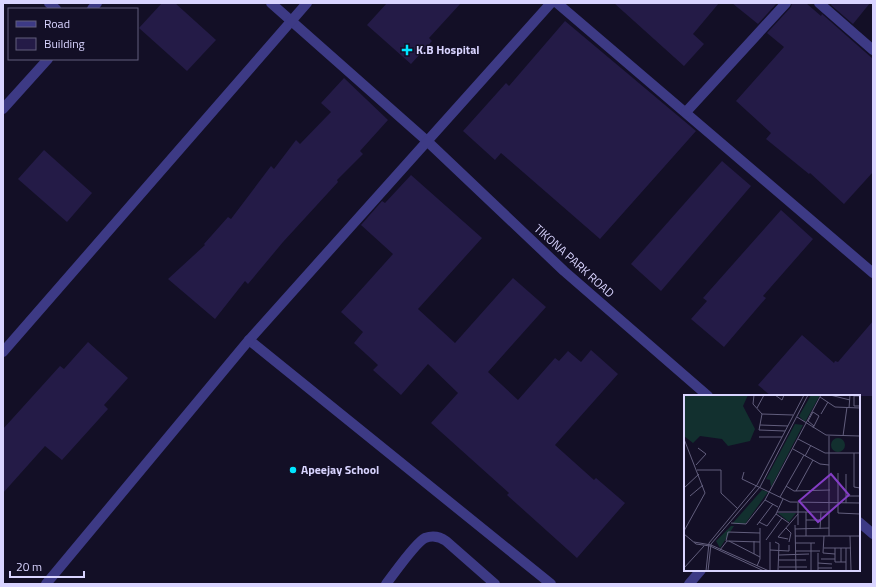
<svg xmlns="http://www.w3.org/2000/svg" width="876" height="587" viewBox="0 0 876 587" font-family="'Titillium Web',sans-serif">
  <rect width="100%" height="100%" fill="#130f26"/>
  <g fill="#241b47">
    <path d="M162 3H175L216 40 187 71 139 28Z"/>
    <path d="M387 3H461L429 38 432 41 411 64 367 25Z"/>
    <path d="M614 3H719L693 34 704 44 684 66Z"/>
    <path d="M732 3H777L758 24Z"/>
    <path d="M792 3H806L821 16 822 14 873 59V172L844 204 810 173 809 174 766 139 771 133 736 101 784 47 767 33 791 7Z"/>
    <path d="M832 3H870L853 24 831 5Z"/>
    <path d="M565 21 696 131 600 239 501 153 495 160 463 131 506 83 509 86Z"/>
    <path d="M344 78 388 120 360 151 363 154 337 180 338 182 283 242 248 284 245 281 215 319 168 279 205 245 204 244 228 217 231 219 271 166 274 169 296 140 300 144 331 112 321 103Z"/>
    <path d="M44 150 92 193 67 222 18 179Z"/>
    <path d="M722 161 751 186 661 291 631 264Z"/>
    <path d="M411 175 482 238 418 309 455 343 513 278 546 307 488 372 518 400 555 358 559 361 568 351 581 362 591 350 618 374 555 445 594 480 596 478 625 503 577 558 507 495 509 493 431 423 458 393 428 364 401 395 373 370 378 365 354 343 363 332 341 312 393 254 361 225 382 201 385 203Z"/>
    <path d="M781 210 813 239 763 296 766 298 724 347 691 319 707 301 703 298Z"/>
    <path d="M873 321V396H771L758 385 802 335 834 363 835 361 838 362Z"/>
    <path d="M88 342 128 378 104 405 108 409 62 460 45 446 3 493V429L60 366 64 369Z"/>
  </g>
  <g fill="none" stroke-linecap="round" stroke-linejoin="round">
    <g stroke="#3d3a85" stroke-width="10">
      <path d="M49 3 56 9"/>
      <path d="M271 3 427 141 564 271 708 396"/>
      <path d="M557 3 873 273"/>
      <path d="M819 3 873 50"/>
      <path d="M92 9 97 3"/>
      <path d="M3 109 48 59"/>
      <path d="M686 112 786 3"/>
      <path d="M249 340 551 584"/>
      <path d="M3 352 307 3"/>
      <path d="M859 522 873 534"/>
      <path d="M46 584 249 340 551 3"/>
      <path d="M386 584C394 574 415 543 425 538 433 535 439 536 446 541L495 584"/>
      <path d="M689 584 701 570"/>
    </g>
  </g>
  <g fill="#00e5ff" stroke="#130f26" stroke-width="1.5">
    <path d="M405 44h4v4h4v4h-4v4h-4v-4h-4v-4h4z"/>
    <circle cx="293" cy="470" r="4"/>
  </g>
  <g text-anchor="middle" stroke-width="3" stroke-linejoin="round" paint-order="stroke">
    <g font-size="12" font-weight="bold" fill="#d9d4ff" stroke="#130f26" text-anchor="start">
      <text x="416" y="54">K.B Hospital</text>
      <text x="301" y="474">Apeejay School</text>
    </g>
    <g font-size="12" fill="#d9d4ff" stroke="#130f26">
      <text transform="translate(574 261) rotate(42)" y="4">TIKONA PARK ROAD</text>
    </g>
  </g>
  <g transform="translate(684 395)">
    <rect width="176" height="176" fill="#130f26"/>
    <path d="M0 0H64L59 11 71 34 66 46 44 51 38 44 16 41 9 48 0 41ZM127 0H136L121 27 115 21ZM111 29 119 30 87 92 86 85 82 84ZM147 50a7 7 0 1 1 14 0a7 7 0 1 1-14 0ZM78 95 84 97 61 129H48ZM94 118H112L105 127ZM47 131H50L36 153 32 146Z" fill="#12302f"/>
    <path fill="none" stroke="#625e7d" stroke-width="1" d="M70 0 69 9 78 19 75 35 101 36M91 0 98 5 100 0M146 0 166 5M176 1H170V11H176M136 2 151 12 176 13M73 13 80 0M165 13 166 0M78 19 109 20M137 19 144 7M113 22 142 40 176 41M76 30 104 31M129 33 135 21 129 17 124 26 130 31M159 41 163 12M75 42H98M0 44 21 98 0 136M114 44 141 58H176M109 54 136 69 145 70M170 58V92L176 93M121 61 127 50M12 70 22 59 14 53M13 75H37V98L54 114M60 77 58 84 106 107 176 108M154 78V118L176 119M102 91 110 96 146 95M0 93 15 79M112 96 129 65M6 101 19 90M162 101H176M96 102 120 60M81 105 94 112M114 108V130M162 108V79M93 117H145M92 119 105 128M122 125H137M75 127 83 131 92 119 99 104M47 128 62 129 81 105 137 0M73 130 89 109M111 130 112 176M102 133 107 138 105 147M111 134 145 133M136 134 137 117M0 139 12 149 26 151 80 176M111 141H176M122 141V117M140 141 139 158 151 159M145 141V41M166 141 167 175M104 144 94 142 114 119M82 145 98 123M42 146 44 137 76 138M45 146 76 162M10 147 27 150 85 176M91 147 95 149 94 176M111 148H131M127 148V176M140 153H167M151 153V167H162M162 153V176M36 155 43 146 76 147M86 155 105 156V150M111 156H136M134 158V173M70 159V146M95 160 125 159M137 164H151M95 165H122M157 167V153M134 168 148 169M73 171 76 164V133M95 172H123M0 173 20 151M22 176 25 148 73 90 120 0M24 176 27 149 76 92 124 0M86 176V147M134 176V173H148"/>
    <path fill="#843dc5" fill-opacity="0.15" stroke="#843dc5" stroke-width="2" d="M147 79 165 100 134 127 115 106Z"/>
    <rect width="176" height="176" fill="none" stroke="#d9d4ff" stroke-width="2"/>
  </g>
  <rect width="876" height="587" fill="none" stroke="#d9d4ff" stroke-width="8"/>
  <rect x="8" y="8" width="130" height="52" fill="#130f26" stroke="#625e7d"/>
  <rect x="16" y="21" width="20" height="6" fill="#3d3a85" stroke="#625e7d"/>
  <text x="44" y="28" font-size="12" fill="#d9d4ff">Road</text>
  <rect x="16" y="38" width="20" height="12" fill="#241b47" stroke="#625e7d"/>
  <text x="44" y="48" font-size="12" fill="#d9d4ff">Building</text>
  <path d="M10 571v6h74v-6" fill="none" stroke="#d9d4ff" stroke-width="2"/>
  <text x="16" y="571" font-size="12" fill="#d9d4ff" stroke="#130f26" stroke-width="3" paint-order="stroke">20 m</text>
</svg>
